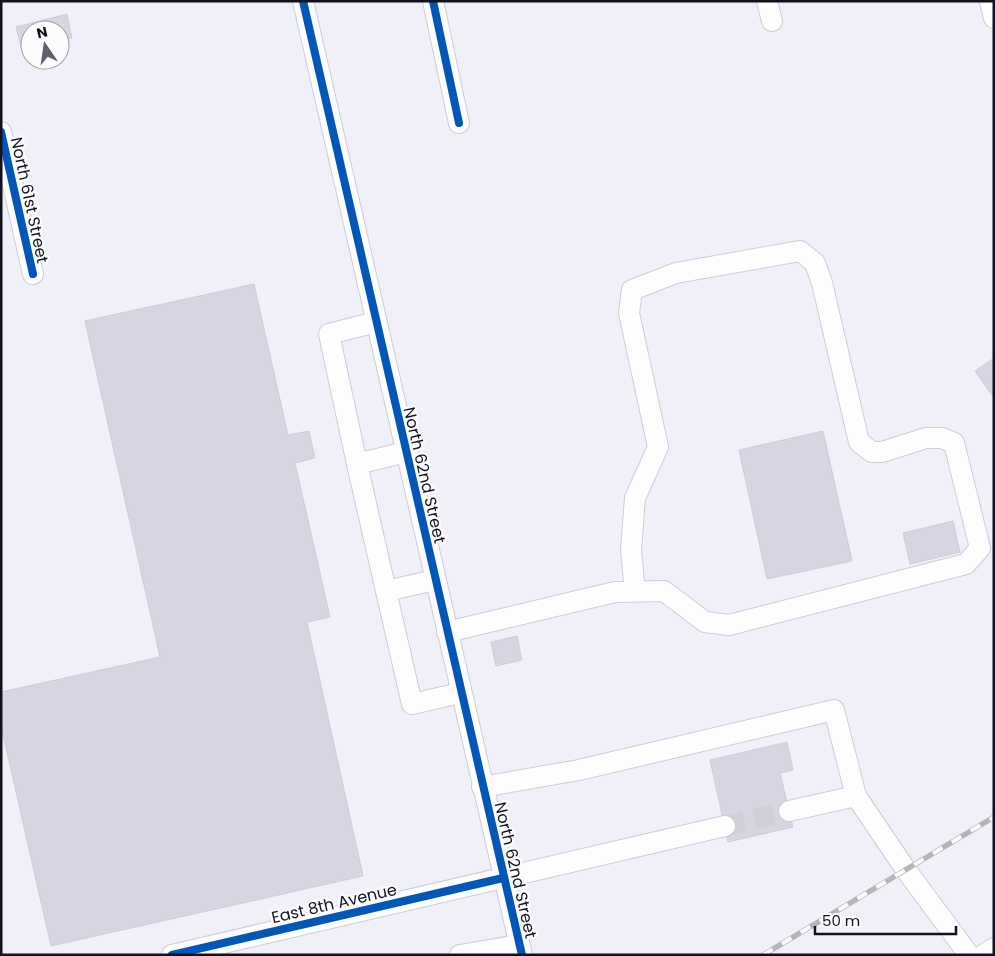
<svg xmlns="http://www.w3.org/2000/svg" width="995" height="956" viewBox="0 0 995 956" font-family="Poppins,sans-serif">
  <rect width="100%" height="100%" fill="#f0f0f8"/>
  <g fill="#d6d6e2" stroke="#cecdd8">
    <path d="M67 14 72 38 60 40V30H30V48L22 50 16 27Z"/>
    <path d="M254 284 288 435 309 431 315 458 295 463 330 617 307 622 363 876 51 946 1 726V692L160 657 85 321Z"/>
    <path d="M994 358V398L975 371Z"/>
    <path d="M823 431 852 561 767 579 739 450Z"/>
    <path d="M953 521 960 552 910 564 903 533Z"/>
    <path d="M517 636 522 660 496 666 491 642Z"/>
    <path d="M787 742 793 770 780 773 793 827 728 842 710 760Z"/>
  </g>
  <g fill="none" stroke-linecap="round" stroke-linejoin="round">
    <path stroke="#cfcfd7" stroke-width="20" stroke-dasharray="20 10" stroke-linecap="butt" d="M725 826 789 811"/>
    <g stroke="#cdccd7" stroke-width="22">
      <g id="minor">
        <path d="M303 1 522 955"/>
        <path d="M433 1 459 123"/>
        <path d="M767 1 772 21"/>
        <path d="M990 1 994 18"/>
        <path d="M1 132 33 274"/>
        <path d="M357 464 329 334 376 322"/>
        <path d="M435 580 386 591 412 704 460 693"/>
        <path d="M386 591 357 464 406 452"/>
        <path d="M447 632 615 592 664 591 705 622 729 625 966 564 980 548 954 443 942 438H926L882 452H872L859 442 822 283 815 263 800 251 676 273 632 290 629 313 658 447 635 498 631 550 635 592"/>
        <path d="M482 787 579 770 834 710 856 796"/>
        <path d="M789 811 856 796 906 870 969 955"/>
        <path d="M172 955 725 826"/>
        <path d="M460 955 519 945"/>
        <path d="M983 955 994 948"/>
      </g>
    </g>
    <use href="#minor" stroke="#fdfdfe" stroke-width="20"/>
    <g stroke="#b5b5b8" stroke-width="5.5">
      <path id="rail" d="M763 955 994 817"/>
    </g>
    <use href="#rail" stroke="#fcfcfc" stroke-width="4" stroke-dasharray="11" stroke-linecap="butt"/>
    <g stroke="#fcfcfc" stroke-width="11">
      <g id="cycleway">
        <path d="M303 1 522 955"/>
        <path d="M433 1 459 123"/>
        <path d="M1 132 33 274"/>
        <path d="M172 955 503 878"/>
      </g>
    </g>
    <use href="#cycleway" stroke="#0057b8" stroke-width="8"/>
  </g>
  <g text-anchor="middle" stroke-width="4.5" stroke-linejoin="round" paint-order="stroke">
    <g font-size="16" fill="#12121e" stroke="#fcfcfc">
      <text transform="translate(30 200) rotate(78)" y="6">North 61st Street</text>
      <text transform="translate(425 475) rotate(77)" y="6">North 62nd Street</text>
      <text transform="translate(516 870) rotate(77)" y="6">North 62nd Street</text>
      <text transform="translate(334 903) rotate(-13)" y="6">East 8th Avenue</text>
    </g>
  </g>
  <rect width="995" height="956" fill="none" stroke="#12121e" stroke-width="5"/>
  <g transform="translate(45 45) rotate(347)"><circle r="24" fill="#fcfcfc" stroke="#9e9ea3"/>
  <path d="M0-4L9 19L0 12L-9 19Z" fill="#60606a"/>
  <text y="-8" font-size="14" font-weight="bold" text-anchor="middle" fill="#12121e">N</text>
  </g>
  <path d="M815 926v8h141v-8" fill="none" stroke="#12121e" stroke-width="2.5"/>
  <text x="822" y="926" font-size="15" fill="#12121e" stroke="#fcfcfc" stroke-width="4" paint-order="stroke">50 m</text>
</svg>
